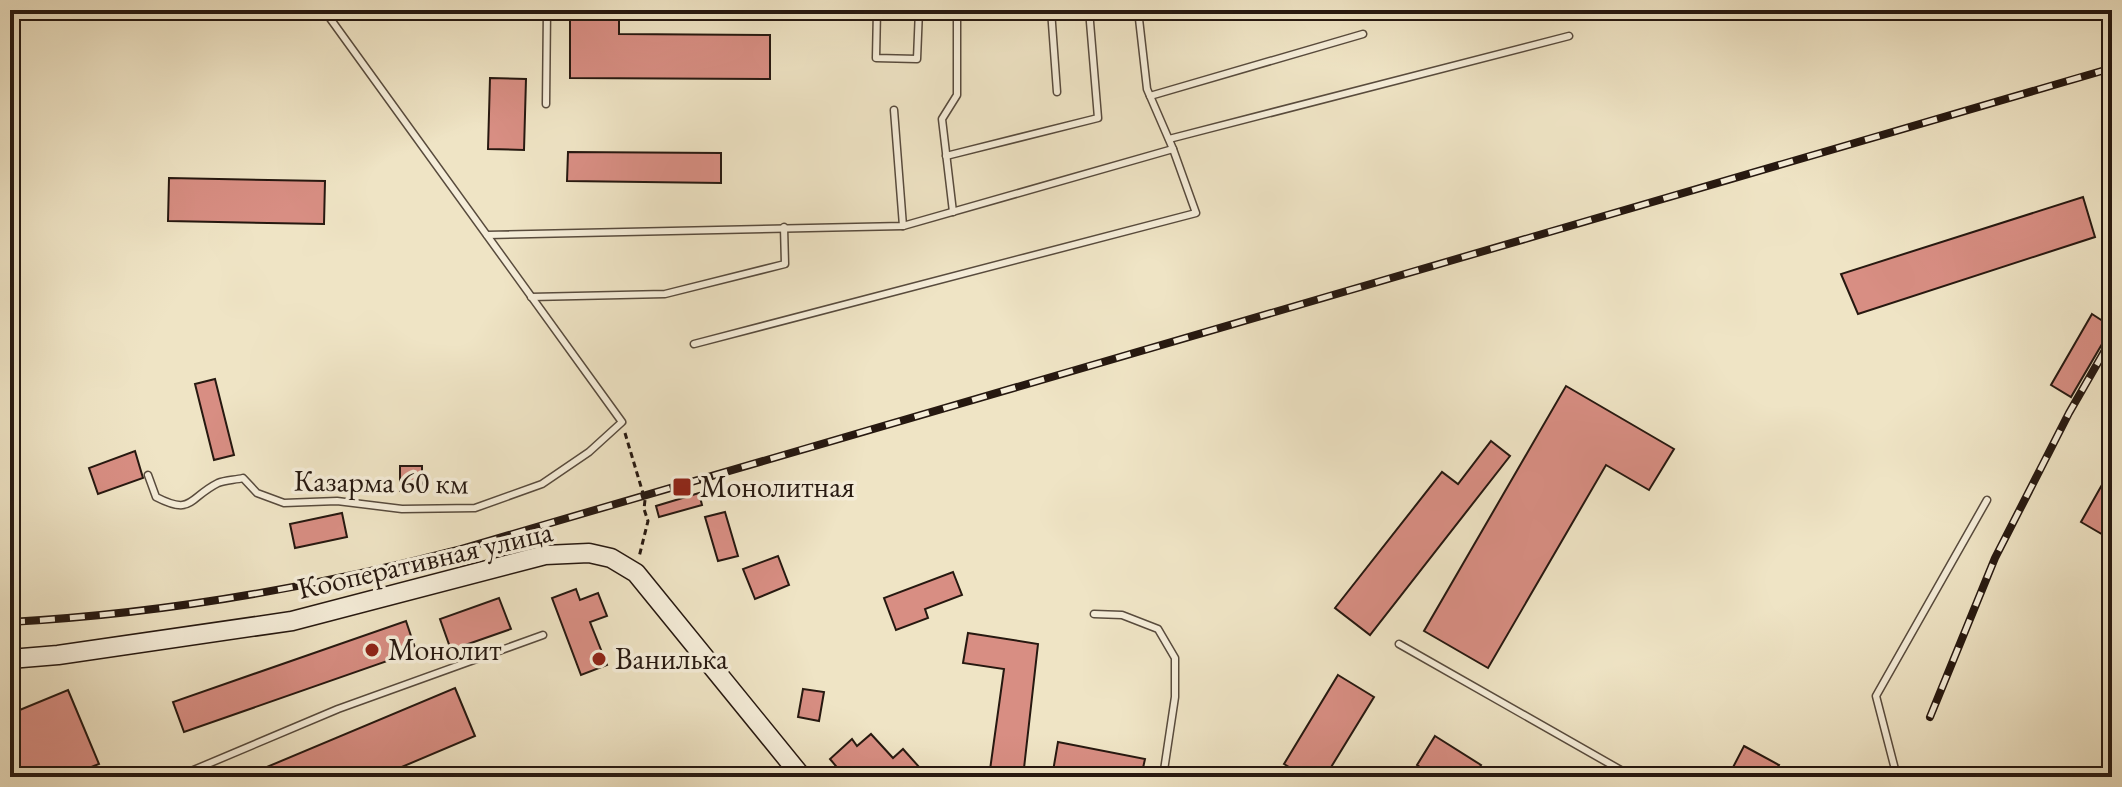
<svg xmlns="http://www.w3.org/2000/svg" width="2122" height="787" viewBox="0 0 2122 787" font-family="'EB Garamond',serif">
  <rect width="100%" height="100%" fill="#efe4c5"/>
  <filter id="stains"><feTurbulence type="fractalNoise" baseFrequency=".0025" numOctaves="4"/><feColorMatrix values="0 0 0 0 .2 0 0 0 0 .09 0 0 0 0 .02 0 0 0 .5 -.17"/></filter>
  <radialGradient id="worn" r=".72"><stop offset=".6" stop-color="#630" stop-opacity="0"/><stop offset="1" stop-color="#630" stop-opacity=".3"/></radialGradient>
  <g fill="#d88e83" stroke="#261810" stroke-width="2">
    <path d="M570 10H619V34L770 35V79L570 78Z"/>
    <path d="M490 78 526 79 524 150 488 149Z"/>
    <path d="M568 152 721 153V183L567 181Z"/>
    <path d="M169 178 325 181 324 224 168 221Z"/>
    <path d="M2083 197 2095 237 1858 314 1841 274Z"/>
    <path d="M2092 314 2112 327 2071 397 2051 385Z"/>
    <path d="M215 379 234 455 214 460 195 384Z"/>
    <path d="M1566 386 1674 449 1649 490 1606 465 1488 668 1424 631Z"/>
    <path d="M1491 441 1510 456 1370 635 1335 608 1442 472 1458 484Z"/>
    <path d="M135 451 143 478 98 494 89 468Z"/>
    <rect x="400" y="466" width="22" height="25"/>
    <path d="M2112 467V540L2081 522Z"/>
    <path d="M699 493 702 505 659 517 656 506Z"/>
    <path d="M725 512 738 556 718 561 705 517Z"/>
    <path d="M342 513 347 537 295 548 290 524Z"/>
    <path d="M778 556 789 585 755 599 743 569Z"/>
    <path d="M953 572 962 595 925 609 928 618 896 630 884 598Z"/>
    <path d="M576 589 580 600 598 593 607 616 590 622 607 665 581 675 552 598Z"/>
    <path d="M499 598 511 629 451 650 440 619Z"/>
    <path d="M406 621 416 651 184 732 173 702Z"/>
    <path d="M968 633 1038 644 1023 777H989L1004 669 963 663Z"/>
    <path d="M1338 675 1374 697 1325 777H1306L1284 764Z"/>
    <path d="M455 688 475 736 378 777H243Z"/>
    <path d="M803 689 824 692 819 721 798 717Z"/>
    <path d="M68 690 99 764 66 777H10V714Z"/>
    <path d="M871 734 893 758 903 749 928 777H845L830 759 852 739 857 746Z"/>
    <path d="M1435 736 1481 765 1473 777H1435L1417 765Z"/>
    <path d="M1058 742 1145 759 1141 777H1052Z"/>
    <path d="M1744 746 1779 765 1772 777H1728Z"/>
  </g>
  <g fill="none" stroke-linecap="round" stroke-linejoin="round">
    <g stroke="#584b3d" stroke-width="9">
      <g id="lane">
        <path d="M877 10 876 58 917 59 919 10"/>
        <path d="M1051 10 1057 92"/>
        <path d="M1150 96 1363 34"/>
        <path d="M546 104 547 10"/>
        <path d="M894 110 903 226"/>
        <path d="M1169 139 1569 36"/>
        <path d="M946 156 1098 118 1089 10"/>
        <path d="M953 212 942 119 957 95V10"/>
        <path d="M487 235 903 226 1173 149 1147 89 1138 10"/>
        <path d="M531 297 665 294 785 264 784 227"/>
        <path d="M694 344 1196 213 1173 149"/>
        <path d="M148 475 156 497C193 516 188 498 218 483 225 480 235 480 243 478L257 493 284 503 337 501 402 509 475 508 542 484 589 452 622 422 324 10"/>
        <path d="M1094 614 1122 615 1158 629 1175 658V697L1163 777"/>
        <path d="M1399 644 1633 777"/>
        <path d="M177 777 338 709 543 635"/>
        <path d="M1897 777 1876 696 1987 500"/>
      </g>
    </g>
    <g stroke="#261810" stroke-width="21">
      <path id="secondary" d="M10 659 58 655 292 621 545 555 589 553 611 558 636 573 802 777"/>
    </g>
    <path stroke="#261810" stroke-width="3" stroke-dasharray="6 4" stroke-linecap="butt" d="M625 433 645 500 644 509 648 521 639 557"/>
    <use href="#lane" stroke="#f5edd9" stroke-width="6"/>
    <use href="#secondary" stroke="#f5edd9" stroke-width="18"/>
    <g stroke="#261810" stroke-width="8">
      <g id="rail">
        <path d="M10 622C161 614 315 587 461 549L2112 68"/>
        <path d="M1930 717 1995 558 2069 413 2112 338"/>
      </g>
    </g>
    <use href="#rail" stroke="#f5edd9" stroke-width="5" stroke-dasharray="15" stroke-linecap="butt"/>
  </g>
  <g fill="#8f2418" stroke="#f5edd9" stroke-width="3">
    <rect x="672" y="477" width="20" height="20" rx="4"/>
    <circle cx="372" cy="650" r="8"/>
    <circle cx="599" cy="659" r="8"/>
  </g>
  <g text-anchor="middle" stroke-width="7" stroke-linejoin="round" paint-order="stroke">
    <g font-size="30" fill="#261810" stroke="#f5edd9">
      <text transform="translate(381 482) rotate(1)" y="10">Казарма 60 км</text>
      <text transform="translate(425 560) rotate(-13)" y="10">Кооперативная улица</text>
    </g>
    <g font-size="30" fill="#261810" stroke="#f5edd9" text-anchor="start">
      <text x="700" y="497">Монолитная</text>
      <text x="388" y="660">Монолит</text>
      <text x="615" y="669">Ванилька</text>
    </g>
  </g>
  <rect width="2122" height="787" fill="none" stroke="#efe4c5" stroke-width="40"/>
  <rect x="12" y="12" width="2098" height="763" fill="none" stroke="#261810" stroke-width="4"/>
  <rect x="20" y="20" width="2082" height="747" fill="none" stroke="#261810" stroke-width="2"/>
  <rect width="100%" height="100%" filter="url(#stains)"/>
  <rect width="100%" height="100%" fill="url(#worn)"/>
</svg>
